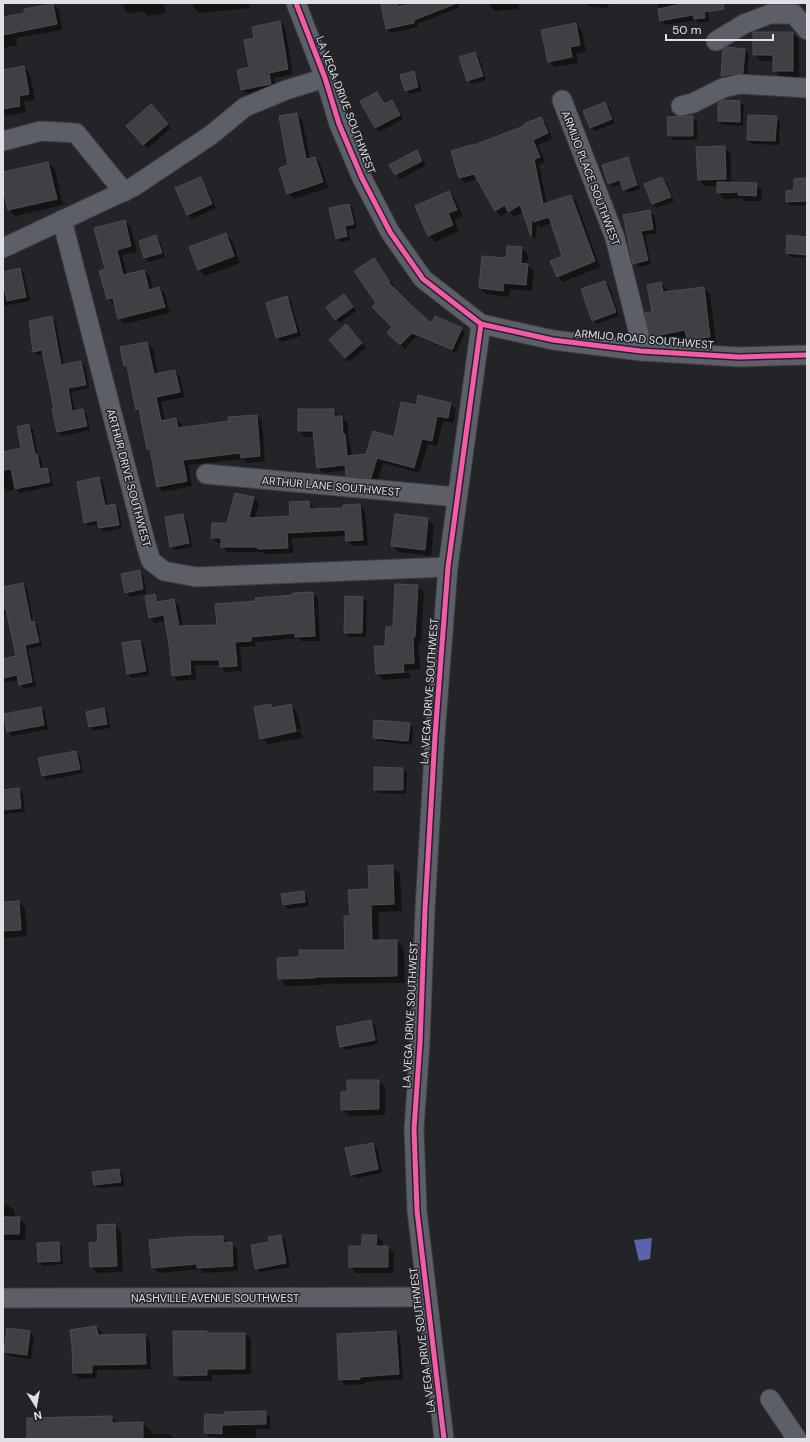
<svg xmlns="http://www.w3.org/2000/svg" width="810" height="1442" viewBox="0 0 810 1442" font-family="'DM Sans',sans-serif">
  <rect width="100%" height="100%" fill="#232427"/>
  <path fill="#5964ad" d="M652 1238 650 1259 639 1261 634 1240Z"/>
  <g fill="#0007" fill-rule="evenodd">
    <path d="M123 3H164L166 13 148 16 143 11 128 14 124 9Z"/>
    <path d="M193 3H249L250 8 200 13 193 7Z"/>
    <path d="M394 3H397L400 6 422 3H457L459 8 417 24 418 27 391 33 387 29 382 6Z"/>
    <path d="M489 3H518L519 9 495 11 490 6Z"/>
    <path d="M586 3H609L608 8 589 6Z"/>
    <path d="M658 3H708L709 22 699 23 696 20 666 25 661 20Z"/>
    <path d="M53 5 59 10 62 30 16 38 17 45 3 48V18L25 14Z"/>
    <path d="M280 22 285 28 293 74 274 78 276 89 248 95 242 89 250 68 255 38Z"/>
    <path d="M576 25 582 31 586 52 576 54 578 63 555 67 548 61Z"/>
    <path d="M792 33 799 40V77H780L774 70V61H761L754 54Z"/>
    <path d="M727 48 745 50 749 54 747 77 726 79 722 75Z"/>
    <path d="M474 53 479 57 486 80 472 84 468 80Z"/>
    <path d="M24 67 30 74 35 100 24 102 26 112 7 116 3 112V71Z"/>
    <path d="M413 72 417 76 422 91 410 94 406 90Z"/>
    <path d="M377 93 385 105 392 101 396 105 403 119 380 132 376 128 362 102Z"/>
    <path d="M740 102 744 106 743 126 723 125 719 121Z"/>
    <path d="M605 103 609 107 615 123 595 131 591 127Z"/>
    <path d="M155 109 171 128 148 149 127 126Z"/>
    <path d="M297 114 302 119 310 159 315 158 320 163 328 188 294 199 288 193 289 166Z"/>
    <path d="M693 117 697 122V140H673L669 136Z"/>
    <path d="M776 117 780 122 779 145 752 144 748 140Z"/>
    <path d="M541 118 546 123 552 139 538 145 545 162 539 165 547 204 571 196 576 201 600 267 563 282 558 277 564 256 552 223 540 227 537 224 536 239 531 235 523 212 514 217 509 211 501 216 495 210 478 179 465 183 460 178 452 152 526 127Z"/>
    <path d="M724 147 731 154V183L756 184 762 190V201H745L742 198 724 199 718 193V186H705L699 180Z"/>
    <path d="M417 151 421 156 426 165 400 179 396 174Z"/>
    <path d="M627 158 631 163 640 189 628 193 624 189 622 184 613 187 609 183Z"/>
    <path d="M48 163 55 169 63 205 15 216 9 209 3 184V173Z"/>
    <path d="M662 178 666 182 674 201 657 208 653 204 645 185Z"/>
    <path d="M200 179 204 183 216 208 192 219 188 214Z"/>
    <path d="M807 179V205L791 206 787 202Z"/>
    <path d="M449 192 455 199 463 216 454 220 459 231 435 242 429 235Z"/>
    <path d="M349 205 353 209 357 228 348 230 350 240 341 242 336 238Z"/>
    <path d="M649 211 654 215 657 233 645 235 651 264 638 267 634 263 624 216Z"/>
    <path d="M125 222 131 227 137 252 122 255 127 275 144 271 150 277 153 290 159 288 165 294 170 313 125 324 119 319 116 304H114L108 299 106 270Z"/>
    <path d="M226 234 232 241 240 263 205 276 199 269Z"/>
    <path d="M156 236 160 241 165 257 149 262 145 258 140 241Z"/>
    <path d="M807 238V258L791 257 787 252Z"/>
    <path d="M522 248 528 255 527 265 534 271 532 291 510 289 509 297 486 294 480 288 507 260Z"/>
    <path d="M374 259 394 286 392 288 432 325 461 329 465 333 456 353 416 336 405 349 392 337 393 327 378 303Z"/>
    <path d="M20 269 24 273 30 301 3 306V273Z"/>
    <path d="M605 282 609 286 619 316 597 324 593 320Z"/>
    <path d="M660 283 667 290V292L704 288 710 294 716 343 694 345 687 337 658 343 651 337 646 314 653 313Z"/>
    <path d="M287 297 291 302 301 336 281 342 277 337Z"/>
    <path d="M348 300 356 311 340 323 335 319Z"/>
    <path d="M51 318 56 322 64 365 81 362 85 366 89 388 71 392 75 411 83 410 87 414 90 430 62 436 57 432 55 410 44 354 38 355 34 351Z"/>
    <path d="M350 330 366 348 349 362 345 358Z"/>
    <path d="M147 343 153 348 158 374 175 371 180 376 184 397 161 402 165 421 176 419 181 424 182 428 230 422 257 416 262 421 265 461 247 463 243 459 188 465 192 486 163 492 158 486 151 452 148 449 141 414 136 410 129 370 125 366Z"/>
    <path d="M451 404 456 410 453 423 443 421 437 446 428 444 419 473 383 463 377 483 353 481 347 475V470L323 473 318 467 314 437H305L299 431 333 410 339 415V417H342L348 423V438L350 441 352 456 367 455 394 438 417 406Z"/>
    <path d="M29 425 33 429 38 456 41 459 43 469H47L50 472 53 486 19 493 16 489 8 491 4 487 3 482V453L22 449Z"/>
    <path d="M99 478 103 482 108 507 115 506 119 510 122 528 104 532 100 528 99 524 89 526 85 522Z"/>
    <path d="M253 498 259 503 255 518 291 517 309 502 314 508 315 510 344 509 360 505 365 511 368 545 352 546 347 540 346 536 292 538 293 553 264 554 262 552H227L222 546V543H218L212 538Z"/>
    <path d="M183 515 187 519 192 547 175 550 171 546Z"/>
    <path d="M396 516 428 519 434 526 431 556 399 552 392 545Z"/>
    <path d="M139 571 143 575 147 593 130 597 126 592Z"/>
    <path d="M3 577 5 588 23 584 27 589 33 621 38 626 42 646 28 649 36 686 24 689 20 684 19 680 5 682 3 681V660L17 657 7 613 3 614Z"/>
    <path d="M417 586 424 592 421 643H418L420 669 409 670 410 678 383 680 377 673 386 646 394 628ZM409 671V673L381 674V672Z"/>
    <path d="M313 593 318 599 320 641H301L298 638 255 642 256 646 240 647 242 671 226 672 221 667 220 665H195L196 679 178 681 173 675 170 644 166 621 155 623 150 618 155 595 161 603 174 600 179 605 183 627 218 626 257 602Z"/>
    <path d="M363 598 367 602 366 637H349L345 632Z"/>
    <path d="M140 641 144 645 149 675 132 678 128 674 123 644Z"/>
    <path d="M271 705 275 709 291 706 297 712 301 729 265 737V739L301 731 302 738 268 744 261 738Z"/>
    <path d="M41 708 45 712 48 729 12 736 8 732 5 715Z"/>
    <path d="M104 709 108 714 110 728 94 731 90 727Z"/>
    <path d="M409 724 413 728 412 745 378 741 374 737Z"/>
    <path d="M76 752 80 756 83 773 47 780 43 776Z"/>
    <path d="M403 769 407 773 406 794 379 793 375 789Z"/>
    <path d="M19 789 23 794 25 812 3 814V791Z"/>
    <path d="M392 866 400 874 402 911 378 912 379 941H397L404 948 405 983 323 984V985L286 986 279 978 346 951 351 917 370 890Z"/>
    <path d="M303 892 307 896 309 906 288 909 284 905Z"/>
    <path d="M19 902 25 908 27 936 3 938V903Z"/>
    <path d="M370 1021 375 1025 378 1044 345 1050 341 1046Z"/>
    <path d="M378 1081 385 1087V1115L349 1116 342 1109 348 1093Z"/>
    <path d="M373 1144 377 1148 382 1173 356 1178 352 1174Z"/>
    <path d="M119 1170 123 1174 124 1186 99 1188 94 1184Z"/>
    <path d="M3 1204 8 1205 15 1211V1218H19L26 1225 25 1240H3Z"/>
    <path d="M115 1225 121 1232 123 1272 98 1273 91 1267 99 1243Z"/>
    <path d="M281 1236 285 1240 290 1267 260 1272 256 1268 270 1243Z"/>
    <path d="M376 1236 383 1242V1247H388L394 1253V1273H356L350 1266 363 1247Z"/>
    <path d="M223 1237 228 1244 231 1243 237 1249 238 1271 203 1273 200 1269 159 1273 153 1268Z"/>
    <path d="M58 1243 62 1247 63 1264 43 1266 39 1261Z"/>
    <path d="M96 1327 102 1332V1336L145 1335 150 1340 151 1369 97 1370V1378L79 1379 74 1373 73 1346Z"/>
    <path d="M8 1329 30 1332 34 1336 31 1359 9 1356 5 1352Z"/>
    <path d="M206 1332 209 1334H245L251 1339V1374L212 1375V1381H180L175 1375Z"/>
    <path d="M395 1332 400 1337 403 1379 365 1382V1384L346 1385 340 1380Z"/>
    <path d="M265 1412 270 1417V1429H256V1439L210 1437 205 1432 226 1416Z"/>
    <path d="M112 1417 119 1424 143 1423 151 1432V1434H169L175 1439H28Z"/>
  </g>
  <g fill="#3f4043" stroke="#4c4d50">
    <path d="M389 3H397L398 7 416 3H455V4L414 20V23L386 29 381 5Z"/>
    <path d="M686 3H723L724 9 704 12 705 18 694 19 693 15 660 21 658 9Z"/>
    <path d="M53 4 57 24 3 35V17L24 13V9Z"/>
    <path d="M280 21 288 69 269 73 271 84 241 90 237 70 249 67 244 40 254 38 252 27Z"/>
    <path d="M576 23 580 45 570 47 572 57 548 62 541 30Z"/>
    <path d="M753 32H793V71H773V55H753Z"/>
    <path d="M727 47 745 49 743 73 721 76 723 49Z"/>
    <path d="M475 52 483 76 467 81 459 57Z"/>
    <path d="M24 66 29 94 19 96 20 106 3 109V70Z"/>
    <path d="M414 71 418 87 405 91 400 75Z"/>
    <path d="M377 92 384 104 392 100 400 115 375 128 360 101Z"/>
    <path d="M723 100 740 101V122L718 121V103Z"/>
    <path d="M605 102 612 119 590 128 583 111Z"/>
    <path d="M151 104 168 124 143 145 126 126Z"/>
    <path d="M297 113 306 159 315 157 323 182 287 194 279 168 288 165 279 116Z"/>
    <path d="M748 115 777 116 775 141 747 140Z"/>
    <path d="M693 116V136H668L667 117Z"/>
    <path d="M541 117 548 133 533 140 540 157 534 159 543 204 571 195 595 261 557 277 550 261 562 256 549 217 534 222 532 217 531 236 520 205 508 212 505 205 495 211 474 174 459 178 451 151 474 144V145L524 126V124Z"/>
    <path d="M725 146 726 179 698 180 696 147Z"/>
    <path d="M417 150 422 161 395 175 389 165Z"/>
    <path d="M628 157 637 185 623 190 620 180 608 184 602 165Z"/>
    <path d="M48 162 57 199 8 210 3 188V172Z"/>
    <path d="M201 177 212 204 187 215 175 188Z"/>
    <path d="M662 177 671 197 652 204 644 184Z"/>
    <path d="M807 178V201L786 202V191L794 190V179Z"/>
    <path d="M717 182 757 183 756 196 738 195V192L717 193Z"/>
    <path d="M449 191 457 210 448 213 453 225 428 236 415 206Z"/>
    <path d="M349 204 354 224 345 226 347 236 336 239 329 208Z"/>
    <path d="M650 210 653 229 641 231 648 260 633 264 623 215Z"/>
    <path d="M125 220 131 246 117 250 123 275 144 270 149 290 159 287 165 307 118 319 113 298 107 299 99 271 105 269 94 228Z"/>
    <path d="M226 233 234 256 198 270 189 247Z"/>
    <path d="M156 235 162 253 144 258 139 241Z"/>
    <path d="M787 235 807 237V255L786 253Z"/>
    <path d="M507 246 522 247 521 263 528 264 526 285 504 283 503 291 479 288 482 256 506 258Z"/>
    <path d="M374 258 390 282 389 283 412 306 431 323 435 316 462 328 452 350 412 333 400 345 387 333 392 327 372 307 376 303 354 271Z"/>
    <path d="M20 268 26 297 7 301 3 281V272Z"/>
    <path d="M605 281 616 312 592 321 581 289Z"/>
    <path d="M661 282 663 292 704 287 710 337 687 340 685 330 650 337 645 313 652 312 647 285Z"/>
    <path d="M344 294 353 307 335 320 326 307Z"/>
    <path d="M287 296 297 332 276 338 266 303Z"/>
    <path d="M52 316 61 365 81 361 86 385 68 388 72 411 83 409 87 426 57 432 52 409H54L42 350 33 352 29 321Z"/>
    <path d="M346 324 362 343 345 358 329 340Z"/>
    <path d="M147 342 154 374 175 370 180 392 156 397 161 421 176 418 178 428 229 421 228 417 257 415 260 456 241 458 240 453 183 460 187 481 157 487 150 449H147L139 409 136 410 127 366H124L120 347Z"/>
    <path d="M418 395 451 403 448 418 437 416 432 441 422 439 414 468 377 458 371 478 346 476 345 465 317 468 313 431H298V409H334V416H342L343 434H345L347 456 366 454 373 431 394 437 401 402 416 405Z"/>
    <path d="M29 424 35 454H37L40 469 47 468 50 482 15 489 11 469 3 470V452L21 448 17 427Z"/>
    <path d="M99 477 105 506 115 504 119 525 99 528 97 520 84 523 77 482Z"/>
    <path d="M235 493 254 497 249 518 290 516 289 502 309 501 310 509 343 508V505L360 504 363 540 346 541 345 530 287 533 288 548 258 549 257 547H221V538H211L212 523H227Z"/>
    <path d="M183 514 189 543 170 547 165 517Z"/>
    <path d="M395 514 428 518 425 550 391 546Z"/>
    <path d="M140 570 143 589 125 593 121 574Z"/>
    <path d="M23 583 31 622 34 621 39 642 25 645 32 682 19 685 17 675 3 678V659L16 656 6 609H3V587Z"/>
    <path d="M395 584 418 585 415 637H413L414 663 403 664 404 672 376 674 374 646H385L386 627H393Z"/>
    <path d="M313 592 315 636 295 637V633L251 637V641L235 642 237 666 220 667 219 660H190L191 674 172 676 169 644 164 615 149 618 145 596 155 594 157 602 174 599 179 626 217 625 215 604 256 601 255 598 293 595V593Z"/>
    <path d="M345 596 363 597 362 633H344Z"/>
    <path d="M140 640 146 671 127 674 122 643Z"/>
    <path d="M271 704 272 708 291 704 296 731 260 739 254 707Z"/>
    <path d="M41 707 44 725 7 732 4 714Z"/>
    <path d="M104 708 107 724 89 727 86 712Z"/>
    <path d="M374 720 410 723 408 741 373 738Z"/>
    <path d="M76 751 80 769 42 776 38 758Z"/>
    <path d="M374 767 403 768V790H374Z"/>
    <path d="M19 788 21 808 3 810V790Z"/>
    <path d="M393 865 394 904 371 905 372 940H397V976L315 977V978L278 979 277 958 299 957V950H345L344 916H350L348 890 369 889 368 866Z"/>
    <path d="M304 891 305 902 283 905 281 894Z"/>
    <path d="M19 901 21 930 3 931V902Z"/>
    <path d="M371 1020 375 1040 340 1047 336 1027Z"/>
    <path d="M347 1080H379V1109L341 1110V1092H347Z"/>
    <path d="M373 1143 378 1169 351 1175 345 1148Z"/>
    <path d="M119 1169 121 1182 94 1185 92 1172Z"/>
    <path d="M3 1217H20L19 1234H3Z"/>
    <path d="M115 1224 117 1266 90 1267 89 1243 98 1242 97 1225Z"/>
    <path d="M281 1235 286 1263 255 1269 251 1245 269 1242 268 1237Z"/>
    <path d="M362 1235H377L376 1246H388V1267H349V1246H362Z"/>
    <path d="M223 1236V1243L232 1242 233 1266 197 1268V1264L152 1268 149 1240 181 1237Z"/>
    <path d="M59 1242 60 1261 38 1262 37 1243Z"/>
    <path d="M96 1326 98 1335 145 1334 146 1364 92 1365V1373H73L72 1346 70 1330Z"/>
    <path d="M7 1328 30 1331 27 1355 4 1352Z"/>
    <path d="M173 1331H207V1333H245V1369H207V1375L174 1376Z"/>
    <path d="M396 1331 399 1374 360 1377V1379L339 1380 337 1334Z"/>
    <path d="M266 1411V1424L222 1425V1434L204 1433 205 1414 225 1415 224 1412Z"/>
    <path d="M112 1416V1423L143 1422V1439H27V1418Z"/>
  </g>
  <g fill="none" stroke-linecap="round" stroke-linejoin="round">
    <g stroke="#3e3e41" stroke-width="21">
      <g id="minor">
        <path d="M296 3 325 78 339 124 362 178 390 232 423 279 481 324 553 340 641 351 739 357 807 355"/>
        <path d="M716 41 744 24 770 14H794L807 30"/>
        <path d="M562 100 615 238 639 334 641 351"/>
        <path d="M681 106 693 103 723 88 740 84 807 88"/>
        <path d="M3 141 41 131 76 133 124 192"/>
        <path d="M62 220 146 545 151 561 164 571 196 577 448 567"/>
        <path d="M3 248 133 187 211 135 245 107 286 90 325 78"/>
        <path d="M206 474 457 497"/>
        <path d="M3 1298 427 1297"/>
        <path d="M770 1399 797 1439"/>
        <path d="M444 1439 417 1211 414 1129 420 1043 425 909 435 736 448 567 481 324"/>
      </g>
    </g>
    <use href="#minor" stroke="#5d5f68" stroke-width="19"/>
    <g stroke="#212329" stroke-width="8">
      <g id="cycleway">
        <path d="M296 3 325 78 339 124 362 178 390 232 423 279 481 324 553 340 641 351 739 357 807 355"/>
        <path d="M444 1439 417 1211 414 1129 420 1043 425 909 435 736 448 567 481 324"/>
      </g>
    </g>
    <use href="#cycleway" stroke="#f35aa7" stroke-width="5"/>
  </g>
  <g text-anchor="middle" stroke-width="3" stroke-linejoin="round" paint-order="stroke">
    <g font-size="11" fill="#e0e1e5" stroke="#212329">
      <text transform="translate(346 105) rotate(69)" y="4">LA VEGA DRIVE SOUTHWEST</text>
      <text transform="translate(591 178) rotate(69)" y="4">ARMIJO PLACE SOUTHWEST</text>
      <text transform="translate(644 339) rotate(5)" y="4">ARMIJO ROAD SOUTHWEST</text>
      <text transform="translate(129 478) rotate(75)" y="4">ARTHUR DRIVE SOUTHWEST</text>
      <text transform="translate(331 486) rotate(5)" y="4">ARTHUR LANE SOUTHWEST</text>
      <text transform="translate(429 691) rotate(-86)" y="4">LA VEGA DRIVE SOUTHWEST</text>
      <text transform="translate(410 1015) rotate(-87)" y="4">LA VEGA DRIVE SOUTHWEST</text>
      <text x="215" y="1302">NASHVILLE AVENUE SOUTHWEST</text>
      <text transform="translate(422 1340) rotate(-97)" y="4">LA VEGA DRIVE SOUTHWEST</text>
    </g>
  </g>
  <rect width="810" height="1442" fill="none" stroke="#e0e1e5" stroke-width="8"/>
  <g transform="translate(36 1406) rotate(169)" stroke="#212329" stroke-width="3" paint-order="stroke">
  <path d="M0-3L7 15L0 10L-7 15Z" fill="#e0e1e5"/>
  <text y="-6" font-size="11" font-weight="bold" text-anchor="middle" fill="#e0e1e5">N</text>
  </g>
  <path d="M666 34v6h107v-6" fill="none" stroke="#e0e1e5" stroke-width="2"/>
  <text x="672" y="34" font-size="12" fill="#e0e1e5" stroke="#212329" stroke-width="3" paint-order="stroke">50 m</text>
</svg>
